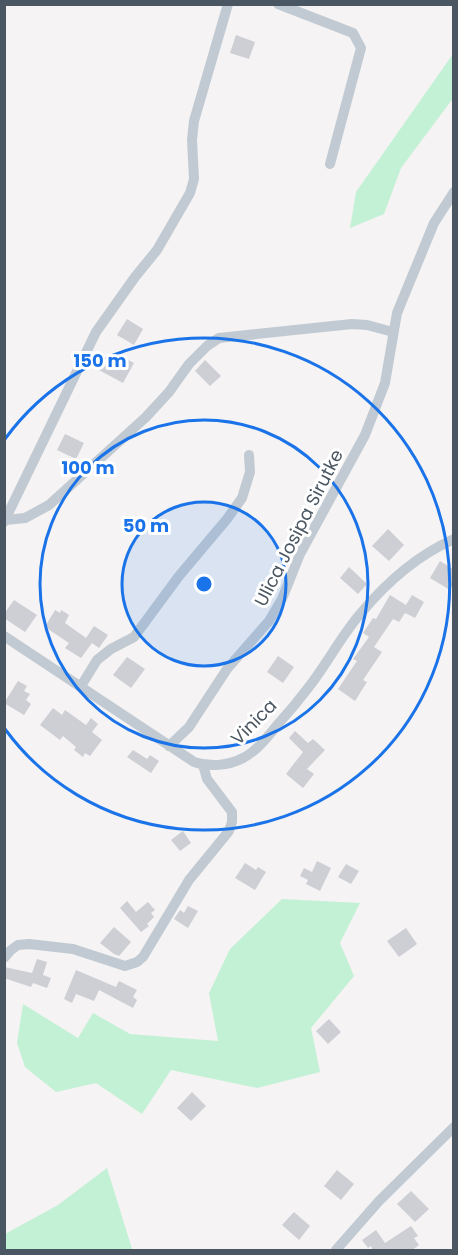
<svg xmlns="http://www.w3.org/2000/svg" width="458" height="1255" viewBox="0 0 458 1255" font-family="Poppins,sans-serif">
  <rect width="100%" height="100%" fill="#f5f3f3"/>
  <g fill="#c3f1d5">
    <path d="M453 54V100L451 101 401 168 384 214 350 228 356 192Z"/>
    <path d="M282 899 360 903 340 943 354 976 311 1028 320 1072 257 1088 171 1070 142 1114 96 1083 56 1092 25 1067 17 1043 23 1004 78 1038 93 1013 130 1034 218 1041 209 993 230 949Z"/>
    <path d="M107 1168 132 1249 5 1250V1234L58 1205Z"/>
  </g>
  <g fill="#cdcfd5">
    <path d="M236 35 255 42 249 59 230 53Z"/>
    <path d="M127 319 143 329 134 345 117 335Z"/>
    <path d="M115 353 134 363 123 383 97 369 103 356 111 361Z"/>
    <path d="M205 360 221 376 210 386 195 371Z"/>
    <path d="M65 434 84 443 76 459 57 450Z"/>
    <path d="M388 529 404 545 389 561 372 546Z"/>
    <path d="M440 561 453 569V584L450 590 430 578Z"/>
    <path d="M349 567 367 584 358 594 340 578Z"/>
    <path d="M390 595 406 605 412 595 424 602 415 618 405 613 399 622 393 619 374 647 382 652 363 680 367 682 355 701 338 689 357 661 353 659 369 637 363 633 373 618 376 619Z"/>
    <path d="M14 600 37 615 25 632 4 618V614Z"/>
    <path d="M55 610 60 613 61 610 69 615 65 623 86 638 94 626 108 635 99 648 92 643 81 658 65 648 69 643 45 627Z"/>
    <path d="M278 656 294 667 283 683 267 672Z"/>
    <path d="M127 657 145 669 131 688 113 675Z"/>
    <path d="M18 681 27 686 24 691 30 694 26 700 31 704 24 715 4 703Z"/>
    <path d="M53 708 62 715 65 710 86 725 91 718 98 724 92 732 102 740 90 756 85 753 83 757 74 750 76 747 63 736 60 740 40 725Z"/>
    <path d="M295 731 308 743 313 739 325 750 307 769 314 774 303 788 286 774 303 752 289 738Z"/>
    <path d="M133 750 147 759 150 755 159 761 151 773 127 757Z"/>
    <path d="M183 831 191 843 180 851 171 840Z"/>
    <path d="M317 861 331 868 320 891 306 884 308 880 300 876 304 868 312 872Z"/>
    <path d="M245 863 256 870 258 867 266 872 255 890 235 878Z"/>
    <path d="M346 864 359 871 351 884 338 877Z"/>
    <path d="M127 901 136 912 148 902 155 910 151 913 154 917 147 924 149 926 141 932 120 908Z"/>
    <path d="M188 906 198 911 188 928 174 919 180 910 184 913Z"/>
    <path d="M114 927 131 942 119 956 114 954 100 943Z"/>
    <path d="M406 928 417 944 399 957 387 941Z"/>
    <path d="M37 959 47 962 43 975 51 978 47 988 33 983 31 987 4 978V967L32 973Z"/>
    <path d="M76 970 116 987 119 981 137 990 133 997 137 1000 133 1008 99 990 94 1001 76 994 72 1003 64 999Z"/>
    <path d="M329 1019 341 1032 328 1044 316 1031Z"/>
    <path d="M192 1092 206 1106 191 1121 177 1108Z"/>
    <path d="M337 1170 354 1184 341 1200 324 1186Z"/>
    <path d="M411 1191 429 1209 415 1222 397 1204Z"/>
    <path d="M294 1212 310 1226 299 1240 282 1225Z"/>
    <path d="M411 1226 418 1236 414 1238 419 1245 411 1251H373L371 1246 368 1248 362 1240 376 1230 385 1243Z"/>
  </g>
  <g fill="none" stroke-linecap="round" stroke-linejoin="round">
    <g stroke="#c1cad2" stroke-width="10">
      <path d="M278 4 353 33 361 48 330 164"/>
      <path d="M6 520 25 518 49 505 146 417 169 392 189 364 207 346 219 338 352 324 367 325 393 332"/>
      <path d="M4 522 96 332 135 277 157 250 190 193 194 179 192 140 194 121 228 4"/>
      <path d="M4 636 194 762C209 767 228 766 243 758 257 751 269 735 279 723 289 712 299 700 308 688 327 664 341 636 361 613 386 583 418 555 454 539"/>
      <path d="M81 686 97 660 111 649 134 637 179 576 227 519 242 498 250 472 249 455"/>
      <path d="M169 746 189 727 227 669 269 621 282 599 300 554 365 435 385 383 397 313 434 223 454 192"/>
      <path d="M4 958 11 950 18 945 29 944 73 949 125 966 137 962 143 957 189 880 229 831 232 822V812L207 779 203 765"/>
      <path d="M336 1250 379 1201 454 1127"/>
    </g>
  </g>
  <circle cx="204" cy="584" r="82" fill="#1a73e8" fill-opacity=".12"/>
  <g fill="none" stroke="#1a73e8" stroke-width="3">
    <circle cx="204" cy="584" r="82"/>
    <circle cx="204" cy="584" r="164"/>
    <path d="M5 439A246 246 0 1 1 5 729"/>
  </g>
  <g text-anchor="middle" stroke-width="6" stroke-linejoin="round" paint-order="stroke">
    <g font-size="18" fill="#4a5661" stroke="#fff">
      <text transform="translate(299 528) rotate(-63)" y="6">Ulica Josipa Sirutke</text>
      <text transform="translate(254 722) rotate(-45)" y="6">Vinica</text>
    </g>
  </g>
  <circle cx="204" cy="584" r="9" fill="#1a73e8" stroke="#fff" stroke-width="3"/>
  <g font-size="18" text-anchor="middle" font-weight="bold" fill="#1a73e8" stroke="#fff" stroke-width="6" stroke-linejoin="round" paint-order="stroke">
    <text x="100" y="367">150 m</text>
    <text x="88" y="474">100 m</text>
    <text x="146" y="532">50 m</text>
  </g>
  <rect width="458" height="1255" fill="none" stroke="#4a5661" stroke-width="12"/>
</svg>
